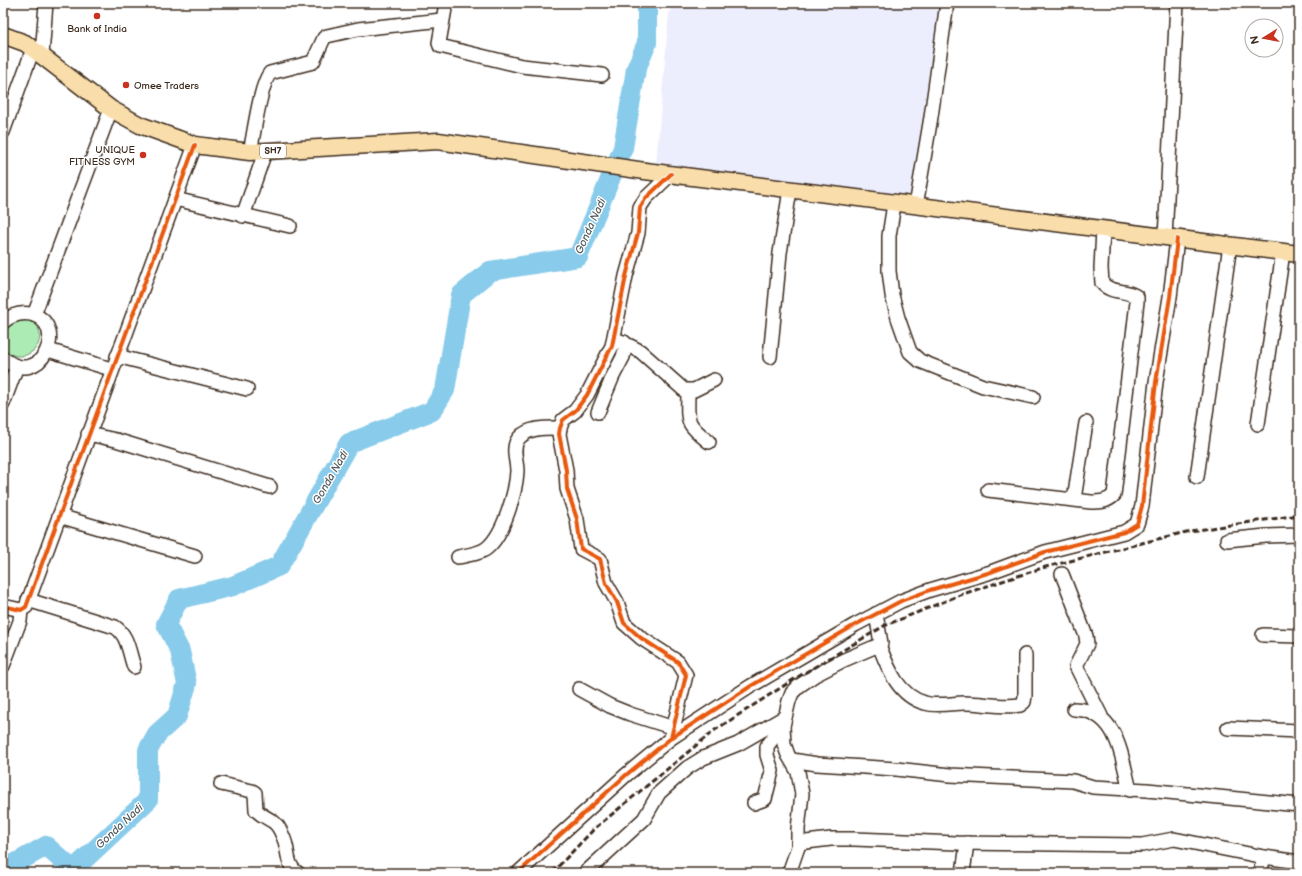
<svg xmlns="http://www.w3.org/2000/svg" width="1302" height="876" viewBox="0 0 1302 876" font-family="'Balsamiq Sans',sans-serif">
  <rect width="100%" height="100%" fill="#fff"/>
  <filter id="ink" filterUnits="userSpaceOnUse"><feTurbulence type="fractalNoise" baseFrequency=".025" numOctaves="2"/><feDisplacementMap in="SourceGraphic" scale="8" xChannelSelector="R" yChannelSelector="G"/><feConvolveMatrix kernelMatrix="1 2 1 2 8 2 1 2 1" color-interpolation-filters="sRGB"/></filter>
  <g filter="url(#ink)">
    <path fill="#edeefd" d="M675 3H953L918 196 656 164 669 13Z"/>
    <path fill="#acecb4" stroke="#748b69" d="M15 316 34 321C54 347 17 370 3 346V325Z"/>
    <g fill="none" stroke-linecap="round" stroke-linejoin="round">
      <path stroke="#89cbea" stroke-width="20" d="M5 873 7 868 46 846 73 870 148 800V750L157 734 177 716 187 684 180 651 166 624 179 599 233 586 279 566 349 443 432 411 445 390 461 295 490 271 578 257 623 148 636 69 647 43V3"/>
      <g stroke="#3b2a1e" stroke-width="16">
        <g id="minor">
          <path d="M446 3 439 43 440 46 522 66 602 75"/>
          <path d="M42 56 46 3"/>
          <path d="M3 132 33 49"/>
          <path d="M250 152C254 134 260 85 270 73L313 62 324 38 327 36 358 29 442 20"/>
          <path d="M175 199 290 226"/>
          <path d="M894 204 889 236V271L892 295 898 318 910 352 920 361 983 386 1033 397"/>
          <path d="M916 206 931 117 947 3"/>
          <path d="M243 216 265 152"/>
          <path d="M1165 238 1177 3"/>
          <path d="M34 315 111 109"/>
          <path d="M3 322C11 315 20 312 31 314 70 324 41 391 3 358"/>
          <path d="M614 338 640 351 684 390H694L714 380"/>
          <path d="M48 350 111 369"/>
          <path d="M117 356 247 389"/>
          <path d="M770 357 780 253 790 190"/>
          <path d="M688 391C688 422 684 422 709 442"/>
          <path d="M3 404 17 366"/>
          <path d="M598 412 613 376 623 357 625 349 624 342"/>
          <path d="M1258 424 1283 252"/>
          <path d="M88 434 116 440 270 487"/>
          <path d="M1197 477 1230 245"/>
          <path d="M988 490 1091 502C1100 502 1107 502 1114 495L1137 302V297C1126 289 1111 294 1102 283L1101 268 1103 230"/>
          <path d="M1074 499 1086 423"/>
          <path d="M59 516 195 556"/>
          <path d="M1227 540 1266 536 1299 535"/>
          <path d="M458 557C467 555 480 554 487 548 504 534 516 492 517 471 517 461 511 447 519 438 529 427 546 428 560 428"/>
          <path d="M1062 574 1086 636 1087 644 1076 666 1101 716"/>
          <path d="M28 600 115 627C128 635 129 653 134 667"/>
          <path d="M3 606 21 610 26 607 195 145"/>
          <path d="M1263 635 1299 636"/>
          <path d="M879 645C888 668 898 696 925 703 937 707 952 703 965 703 983 703 1002 708 1020 705L1024 702 1025 696V655"/>
          <path d="M3 666 20 621 21 610"/>
          <path d="M579 689 610 706 630 714 674 728"/>
          <path d="M1074 709C1118 710 1121 756 1130 790"/>
          <path d="M1228 728 1299 731"/>
          <path d="M671 738 686 675 678 662 641 638 624 623 617 602 606 583 600 559 581 549 577 519 567 489 566 470 559 434 560 428 563 420 575 411 587 395 612 346 626 276 638 233 640 207 646 198 671 174"/>
          <path d="M792 760 817 764 896 769 950 775 1073 781 1093 787 1147 790 1299 805"/>
          <path d="M221 784 252 791 255 793 256 810C270 824 275 815 284 839 289 850 286 867 298 873"/>
          <path d="M754 803 765 799 772 771 767 755V746L783 726"/>
          <path d="M798 843 831 839H854L957 843 1142 845 1174 839 1264 857 1299 862"/>
          <path d="M518 873 626 775 671 738 751 686 855 625 901 601 930 590 988 573 1045 552 1124 532 1137 524 1142 506 1156 382 1170 297 1177 239"/>
          <path d="M585 873 644 819 659 793 687 768 703 758 738 744 785 717"/>
          <path d="M789 873 798 847V829L802 794 798 772 788 755 784 744 783 726 789 701 792 693 799 686 815 675 844 660 879 645 881 643 876 614"/>
          <path d="M963 873 967 843"/>
          <path d="M1260 873 1264 857"/>
        </g>
      </g>
      <g stroke="#3b2a1e" stroke-width="19">
        <path id="major" d="M3 35 25 43 111 109 140 125 195 145 250 152 438 141 645 171 1299 254"/>
      </g>
      <use href="#minor" stroke="#fff" stroke-width="13"/>
      <use href="#major" stroke="#f9deab" stroke-width="16"/>
      <path stroke="#3b2a1e" stroke-width="3" stroke-dasharray="6 3" stroke-linecap="butt" d="M552 873 594 829 715 730 796 678 884 626 960 595 1042 568 1190 531 1299 515"/>
      <g stroke="#fff" stroke-width="6">
        <g id="cycleway">
          <path d="M3 606 21 610 26 607 195 145"/>
          <path d="M671 738 686 675 678 662 641 638 624 623 617 602 606 583 600 559 581 549 577 519 567 489 566 470 559 434 560 428 563 420 575 411 587 395 612 346 626 276 638 233 640 207 646 198 671 174"/>
          <path d="M518 873 626 775 671 738 751 686 855 625 901 601 930 590 988 573 1045 552 1124 532 1137 524 1142 506 1156 382 1170 297 1177 239"/>
        </g>
      </g>
      <use href="#cycleway" stroke="#e8590c" stroke-width="4"/>
    </g>
  </g>
  <g fill="#c8321e" stroke="#fff" stroke-width="1.5">
    <circle cx="97" cy="16" r="4"/>
    <circle cx="126" cy="85" r="4"/>
    <circle cx="143" cy="155" r="4"/>
  </g>
  <g text-anchor="middle" stroke-width="3" stroke-linejoin="round" paint-order="stroke">
    <rect fill="#fff" stroke="#766a62" stroke-width="1" x="260" y="144" width="26" height="14" rx="3"/>
    <g font-size="9" font-weight="bold" fill="#3b2a1e">
      <text x="273" y="154">SH7</text>
    </g>
    <g font-size="10" fill="#3b2a1e" stroke="#fff">
      <text x="97" y="32">Bank of India</text>
      <text x="134" y="89" text-anchor="start">Omee Traders</text>
      <text x="135" y="153" text-anchor="end">UNIQUE<tspan x="135" dy="12">FITNESS GYM</tspan></text>
    </g>
    <g font-size="11" font-style="italic" fill="#525a5b" stroke="#fff">
      <text transform="translate(590 226) rotate(-66)" y="4">Gonda Nadi</text>
      <text transform="translate(330 477) rotate(-60)" y="4">Gonda Nadi</text>
      <text transform="translate(119 826) rotate(-43)" y="4">Gonda Nadi</text>
    </g>
  </g>
  <rect width="1302" height="876" fill="none" stroke="#fff" stroke-width="16"/>
  <rect x="8" y="8" width="1286" height="860" fill="none" stroke="#3b2a1e" stroke-width="1.5" filter="url(#ink)"/>
  <g transform="translate(1264 38) rotate(259)"><circle r="19" fill="#ffffff" stroke="#b1aaa5"/>
  <path d="M0-3L7 15L0 10L-7 15Z" fill="#c8321e"/>
  <text y="-6" font-size="11" font-weight="bold" text-anchor="middle" fill="#3b2a1e">N</text>
  </g>
</svg>
